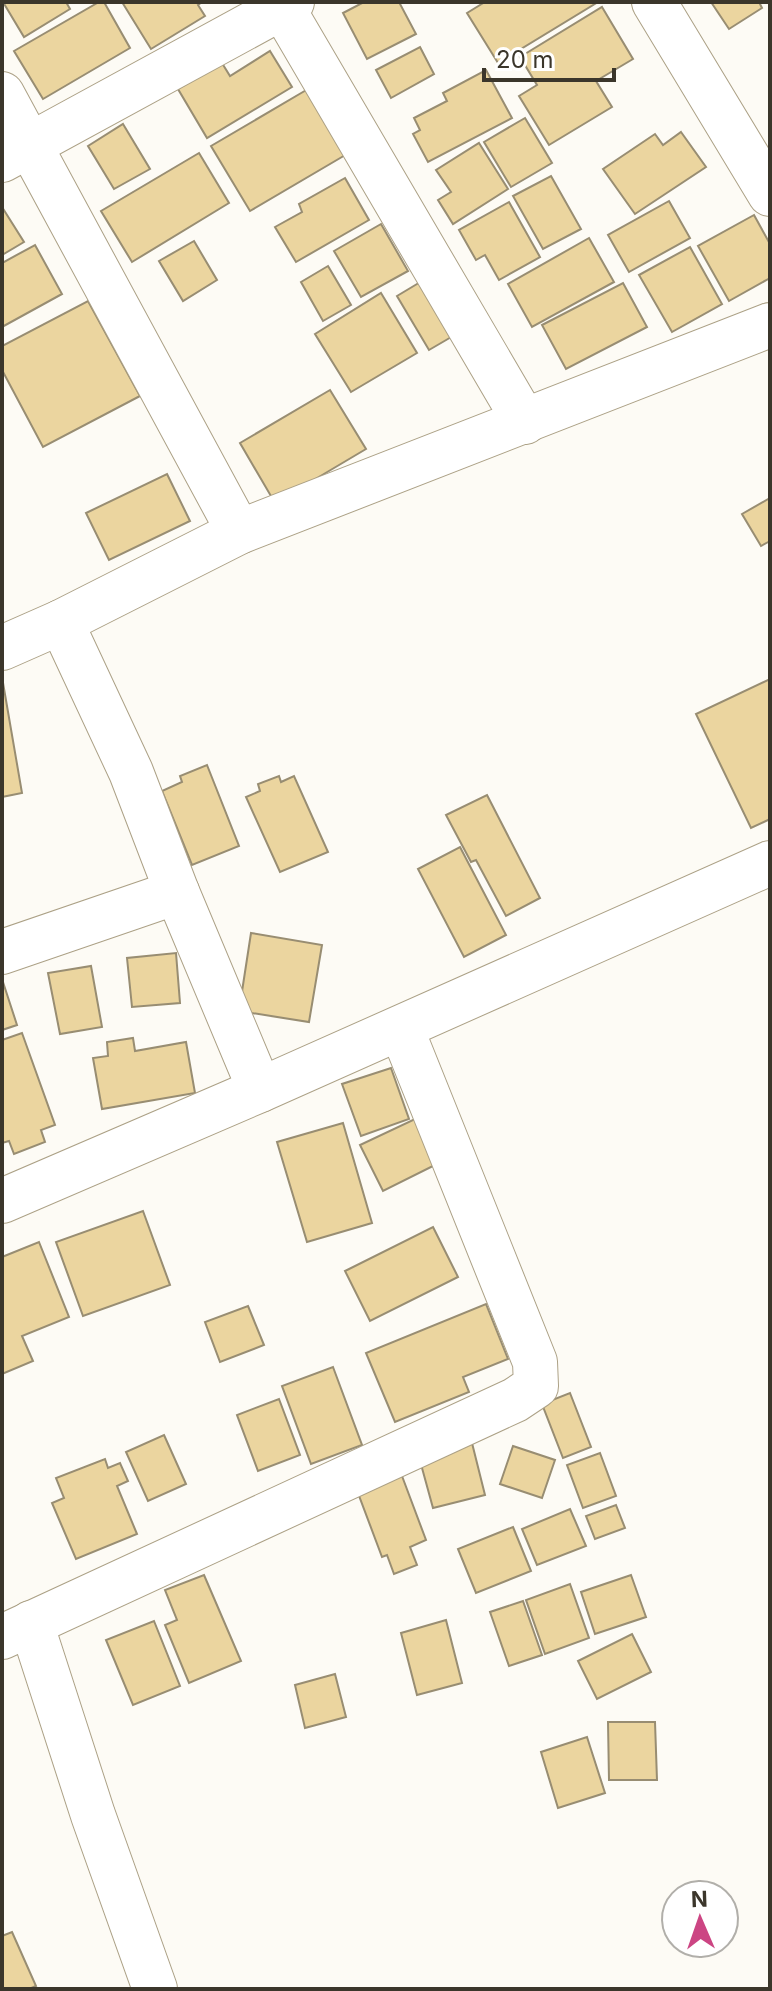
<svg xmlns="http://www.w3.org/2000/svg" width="772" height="1991" viewBox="0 0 772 1991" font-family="Inter,sans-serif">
  <rect width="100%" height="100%" fill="#fdfbf5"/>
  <g fill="#ebd59f" stroke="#988d72" stroke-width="2">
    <path d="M3 2H66L70 9 24 37Z"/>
    <path d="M99 2H104L130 48 43 99 14 51Z"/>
    <path d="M122 2H202L198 5 205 16 151 49Z"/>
    <path d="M364 2H399L416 34 367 59 343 13Z"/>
    <path d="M485 2H598L498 63 467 13Z"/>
    <path d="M711 2H759L762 8 729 29Z"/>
    <path d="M602 7 633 59 596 81 612 107 549 145 519 96 537 85 520 57Z"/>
    <path d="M420 47 434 74 391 98 376 70Z"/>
    <path d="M270 51 292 87 207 138 178 89 222 63 230 76Z"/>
    <path d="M486 70 512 118 428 162 413 134 420 130 414 118 447 101 443 93Z"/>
    <path d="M308 89 347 154 250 211 211 146Z"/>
    <path d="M525 118 552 163 511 187 484 142Z"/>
    <path d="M123 124 150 169 114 189 88 146Z"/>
    <path d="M681 132 706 167 635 214 603 169 655 134 663 145Z"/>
    <path d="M479 143 508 189 453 224 438 200 451 192 436 170Z"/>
    <path d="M199 153 229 203 132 262 101 211Z"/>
    <path d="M551 176 581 229 543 249 513 196Z"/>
    <path d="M345 178 369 220 296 262 275 227 302 212 299 204Z"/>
    <path d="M669 201 690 238 629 272 608 235Z"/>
    <path d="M509 202 540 257 499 280 485 255 476 260 459 230Z"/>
    <path d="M2 207 24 242 2 255Z"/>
    <path d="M754 215 770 244V278L729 301 698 246Z"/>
    <path d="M381 224 408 271 361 297 334 251Z"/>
    <path d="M589 238 614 282 532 327 508 284Z"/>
    <path d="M194 241 217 280 183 301 159 261Z"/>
    <path d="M35 245 62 294 2 327V263Z"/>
    <path d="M690 247 722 304 672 332 639 275Z"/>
    <path d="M328 266 351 305 323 321 301 282Z"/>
    <path d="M432 275 465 329 429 350 397 296Z"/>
    <path d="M623 283 647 327 566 369 542 325Z"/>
    <path d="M381 293 417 353 351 392 315 334Z"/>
    <path d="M88 301 140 396 43 447 2 370V346Z"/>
    <path d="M330 390 366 449 275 503 240 443Z"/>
    <path d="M167 474 190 521 109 560 86 513Z"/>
    <path d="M770 498V541L761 546 742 514Z"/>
    <path d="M2 677 22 793 2 797Z"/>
    <path d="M770 679V819L751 828 696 714Z"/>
    <path d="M207 765 239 846 192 865 162 791 182 782 180 776Z"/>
    <path d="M279 776 281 782 294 776 328 852 280 872 246 797 260 791 258 784Z"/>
    <path d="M487 795 540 898 506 916 476 860 471 862 446 815Z"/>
    <path d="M460 847 506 935 464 957 418 869Z"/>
    <path d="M251 933 322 945 309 1022 239 1011Z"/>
    <path d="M176 953 180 1003 132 1007 127 958Z"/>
    <path d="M91 966 102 1027 60 1034 48 973Z"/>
    <path d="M2 979 17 1025 2 1030Z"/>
    <path d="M22 1033 55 1125 41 1130 45 1142 14 1154 9 1141 2 1143V1040Z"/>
    <path d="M133 1038 135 1051 186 1042 195 1093 102 1109 93 1058 108 1056 107 1042Z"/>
    <path d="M391 1068 409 1119 361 1136 342 1084Z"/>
    <path d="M415 1119 437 1164 383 1191 360 1145Z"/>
    <path d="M343 1123 372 1223 307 1242 277 1142Z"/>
    <path d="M143 1211 170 1285 83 1316 56 1242Z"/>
    <path d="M433 1227 458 1277 370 1321 345 1271Z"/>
    <path d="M39 1242 69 1317 22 1336 33 1361 2 1374V1257Z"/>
    <path d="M486 1304 508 1359 463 1377 469 1392 395 1422 366 1353Z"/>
    <path d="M248 1306 264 1345 220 1362 205 1322Z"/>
    <path d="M333 1367 362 1445 311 1464 282 1386Z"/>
    <path d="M570 1393 591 1447 563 1458 542 1404Z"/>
    <path d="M279 1399 300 1455 258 1471 237 1415Z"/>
    <path d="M164 1435 186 1484 148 1501 126 1452Z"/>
    <path d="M472 1443 485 1495 433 1508 419 1457Z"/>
    <path d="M513 1446 555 1460 542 1498 500 1484Z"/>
    <path d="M600 1453 616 1496 583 1508 567 1465Z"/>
    <path d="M105 1459 108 1468 120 1463 128 1481 117 1486 137 1534 76 1559 52 1503 64 1498 56 1478Z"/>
    <path d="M402 1476 426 1540 410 1547 417 1565 394 1574 387 1555 382 1557 358 1493Z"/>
    <path d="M616 1505 625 1528 595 1539 586 1516Z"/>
    <path d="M570 1509 586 1546 537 1565 522 1529Z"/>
    <path d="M513 1527 531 1571 476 1593 458 1549Z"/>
    <path d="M204 1575 241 1661 189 1683 165 1625 177 1620 165 1590Z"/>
    <path d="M631 1575 646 1617 595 1634 581 1592Z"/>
    <path d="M570 1584 589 1638 545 1654 526 1600Z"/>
    <path d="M523 1601 542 1655 509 1666 490 1612Z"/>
    <path d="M446 1620 462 1683 417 1695 401 1633Z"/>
    <path d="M154 1621 180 1686 133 1705 106 1640Z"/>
    <path d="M632 1634 651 1672 597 1699 578 1661Z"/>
    <path d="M335 1674 346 1717 305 1728 295 1685Z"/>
    <path d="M608 1722H655L657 1780H609Z"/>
    <path d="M587 1737 605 1793 558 1808 541 1752Z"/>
    <path d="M12 1932 36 1986 29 1989H2V1936Z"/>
  </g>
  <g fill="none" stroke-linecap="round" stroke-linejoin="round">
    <g stroke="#aca186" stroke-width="46">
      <g id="street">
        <path d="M279 2 525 422"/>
        <path d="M654 2 770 194"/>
        <path d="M2 94 239 532"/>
        <path d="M2 160 292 2"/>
        <path d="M2 648 61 622"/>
        <path d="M2 952 177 892"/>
        <path d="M260 1090 177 892 131 772 61 622 239 532 770 325"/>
        <path d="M2 1201 260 1090 770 863"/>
        <path d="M31 1623 93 1815 155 1989"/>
        <path d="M2 1637 515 1400 536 1386 535 1362 401 1028"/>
      </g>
    </g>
    <use href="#street" stroke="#fff" stroke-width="44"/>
  </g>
  <rect width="772" height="1991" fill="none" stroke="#3b362b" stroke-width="8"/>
  <g transform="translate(700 1919) rotate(358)"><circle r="38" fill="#ffffff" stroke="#b1afaa" stroke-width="2"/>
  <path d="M0-6L14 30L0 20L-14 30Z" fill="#cc4583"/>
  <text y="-12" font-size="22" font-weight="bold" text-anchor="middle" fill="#3b362b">N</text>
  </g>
  <path d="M484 68v12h130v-12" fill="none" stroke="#3b362b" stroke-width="4"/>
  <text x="496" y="68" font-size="24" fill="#3b362b" stroke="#ffffff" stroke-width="6" paint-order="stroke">20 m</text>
</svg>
